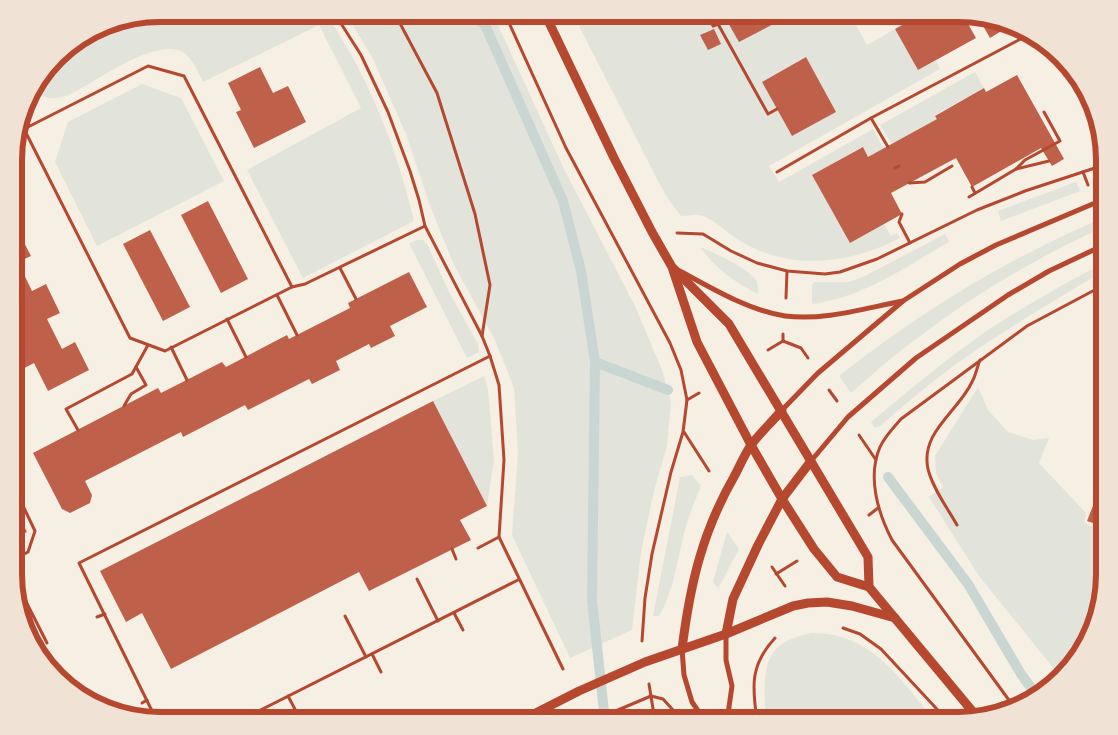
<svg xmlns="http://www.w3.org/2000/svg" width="1118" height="735" viewBox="0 0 1118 735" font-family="Rubik,sans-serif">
  <rect width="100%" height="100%" fill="#f6efe4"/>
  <g fill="#e2e4dc" fill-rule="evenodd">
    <path d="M161 14H326C368 75 397 148 414 221L303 278 247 170 361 108 319 25 203 82C198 72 193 60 184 53 160 37 107 74 85 86 76 91 65 99 53 98 46 98 38 95 31 92L64 50 105 25Z"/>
    <path d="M346 14H493L564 169 635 306 662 370 671 402 667 446 654 491 641 552 632 630 570 658 512 535 518 453 514 388 495 340 454 265 430 206 406 134 372 57Z"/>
    <path d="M592 14H850L867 45 895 29 918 70 936 61 940 69 769 166 779 182 873 129 884 149 868 157 862 147 813 175 884 224 891 236 897 233 900 238C851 264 791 271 742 242 729 235 715 219 700 215 694 214 687 216 681 216L668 199 657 179 577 22ZM805 57 836 112 792 136 762 82Z"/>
    <path d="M975 72 984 88 935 115 937 119 892 144 880 125Z"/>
    <path d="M142 84 181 98 224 181 97 246 55 162 68 122Z"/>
    <path d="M1076 182 1080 191 1001 221 998 211Z"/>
    <path d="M1096 221 1100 229C1036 258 975 294 919 337 895 354 873 374 851 393L839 376C918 313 1004 261 1096 221Z"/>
    <path d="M945 234 949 242C907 266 862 298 812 304V285L814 282H849L865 276Z"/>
    <path d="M417 240H423L427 244 449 292 478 344 479 352 467 358 409 243Z"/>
    <path d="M700 247C713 252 752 270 757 282 758 285 758 290 758 294 734 282 716 269 700 247Z"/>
    <path d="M1104 263V271C1055 300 1006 329 959 362 931 382 905 404 879 427H874L871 422C908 391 945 360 985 332 1023 307 1063 284 1104 263Z"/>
    <path d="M484 376 488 389 494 460 487 506 433 401Z"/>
    <path d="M978 387 988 410 1008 432 1033 440 1049 438 1039 463 1086 513 1084 523 1104 531V584L1079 656 1059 675 979 576 929 497 943 487 936 473 935 456Z"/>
    <path d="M692 475 701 486C695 501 688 517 684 534 677 561 674 591 659 616H653L680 477Z"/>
    <path d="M727 532 739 549 719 587 716 586 713 582Z"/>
    <path d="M811 633C872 632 900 679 935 721H767C764 701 761 664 776 649 786 639 799 636 811 633Z"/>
  </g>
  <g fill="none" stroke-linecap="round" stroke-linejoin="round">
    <g stroke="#c9d6d2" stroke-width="10">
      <path d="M473 14 485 25 563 201 581 271 595 362 668 390"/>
      <path d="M595 362 592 600 605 721"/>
      <path d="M888 477 968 584 1021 674 1037 696"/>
    </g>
  </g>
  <g fill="#bf614a">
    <path d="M723 14H780L783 19 739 42Z"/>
    <path d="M907 14 963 15 976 38 918 70 895 29 911 20Z"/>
    <path d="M978 17 1004 21 1014 26 1004 32 1003 30 990 38Z"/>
    <path d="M714 29 721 44 708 50 700 35Z"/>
    <path d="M1054 54 1071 73 1064 77 1052 56Z"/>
    <path d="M806 57 836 112 792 136 762 82Z"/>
    <path d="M260 67 273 93 288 86 306 122 254 148 236 112 241 110 228 83Z"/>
    <path d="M1017 75 1064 159 1052 166 1041 148 972 187 956 158 891 193 902 214 850 243 812 175 863 147 868 157 937 119 935 116 984 88 986 92Z"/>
    <path d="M208 201 248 279 221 293 181 215Z"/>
    <path d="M16 227 31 256 18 262 32 291 46 284 60 313 47 319 62 349 75 342 89 370 48 391 34 363 15 373V336L19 334 15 327V228Z"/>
    <path d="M150 230 190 307 163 321 123 244Z"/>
    <path d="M409 272 427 307 390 326 395 336 371 348 369 344 336 361 340 370 312 384 309 379 248 410 245 405 183 437 181 432 85 481 92 495 90 503 70 513 62 509 33 453 158 388 161 393 222 362 226 367 287 335 289 339 350 308 348 303Z"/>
    <path d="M433 401 487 506 460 520 471 540 369 591 359 572 171 669 142 613 126 622 100 571Z"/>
    <path d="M1104 423V445L1093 432Z"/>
    <path d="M1096 498 1104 501V527L1087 521Z"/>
    <path d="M15 509 27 532 15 538Z"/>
  </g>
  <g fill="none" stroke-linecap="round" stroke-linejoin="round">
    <g stroke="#b5482f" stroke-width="3">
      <path d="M335 14 361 55 388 112 410 171 419 200 425 226 482 336 490 356 499 385 504 460 499 537 563 669"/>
      <path d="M395 14 437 93 475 214 490 285 482 336"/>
      <path d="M505 14 566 148 670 343 681 370 687 400 683 432 671 472 652 554 645 598 642 641"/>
      <path d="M707 14 710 18 717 14"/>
      <path d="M570 17 576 14"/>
      <path d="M710 18 713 26 718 24 768 114 777 109"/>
      <path d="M871 118 888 147"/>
      <path d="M21 123 24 129 130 338 165 351 292 287 184 76 148 66 24 129"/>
      <path d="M895 168 899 166"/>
      <path d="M1016 169 1049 161"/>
      <path d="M777 172 871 118 1030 34"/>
      <path d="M1083 172 1088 185"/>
      <path d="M909 183 925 182 952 166"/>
      <path d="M972 187 975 193"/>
      <path d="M969 197 1016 169 1025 160 1060 141 1044 112"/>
      <path d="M902 214 899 222 910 243"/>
      <path d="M677 233 703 234 731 251 757 263 787 271 825 274 840 272 877 259 977 210 1025 191 1104 165"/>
      <path d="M340 268 356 299"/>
      <path d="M292 287 305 284 425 226"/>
      <path d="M277 295 297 335"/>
      <path d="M786 298 787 271"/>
      <path d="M227 319 246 357"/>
      <path d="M783 341 801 348 808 358"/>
      <path d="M171 347 187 380"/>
      <path d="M768 350 783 341V334"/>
      <path d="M829 390 837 401"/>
      <path d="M687 400 699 393"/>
      <path d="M124 406 131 394 146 385 136 367"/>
      <path d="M78 430 66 409 132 374 148 345"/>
      <path d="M684 432 709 471"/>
      <path d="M859 435 876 460"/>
      <path d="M15 489 35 531 28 552 15 559"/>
      <path d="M869 515 878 508"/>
      <path d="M957 525C948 509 932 487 928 469 920 432 958 412 972 382 976 375 977 367 980 360"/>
      <path d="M478 548 499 537"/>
      <path d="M452 549 456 559"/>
      <path d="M772 567 785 586"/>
      <path d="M776 574 797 561"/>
      <path d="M417 579 438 621"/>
      <path d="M15 580 47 643"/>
      <path d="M454 613 463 630"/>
      <path d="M345 616 366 657"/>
      <path d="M97 617 105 614"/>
      <path d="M843 628 860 634 881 649 948 721"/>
      <path d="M372 654 381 672"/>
      <path d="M649 684 655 721"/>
      <path d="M288 696 298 715"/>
      <path d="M142 703 147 700"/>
      <path d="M1014 707 892 540C878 513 867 477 880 447 885 436 893 428 901 419L1027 326 1104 285"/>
      <path d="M157 721 79 563 490 356"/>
      <path d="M239 721 518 580"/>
      <path d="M592 721 651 696 663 699 673 710"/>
      <path d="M757 721C752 686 750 665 775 638"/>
    </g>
    <g stroke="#b5482f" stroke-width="5">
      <path d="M680 271C711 288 750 311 785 316 824 321 865 308 903 301"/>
      <path d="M782 410 818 373 903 301 960 264 996 245 1095 203H1104"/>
      <path d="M811 461 848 417 916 358 1008 295 1049 271 1104 245"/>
      <path d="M726 634V660L732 686 727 721"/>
      <path d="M682 649 684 675 692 702 705 721"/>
    </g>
    <g stroke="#b5482f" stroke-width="9">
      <path d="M545 14 614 158 652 232 672 267 697 342 751 445 782 499 814 549 837 577 869 587 978 718"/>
      <path d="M674 269 729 324 868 557 869 587"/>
      <path d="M726 634 733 599 758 545 782 499 811 461"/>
      <path d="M682 649C690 585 702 532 735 475 740 465 745 454 751 445 760 433 772 422 782 410"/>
      <path d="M520 721 579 691 645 662 726 634 793 606 808 603 827 602 852 606 895 618"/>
    </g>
  </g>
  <path d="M0 0H1118V735H0ZM160 22H958A138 138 0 0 1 1096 160V574A138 138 0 0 1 958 712H160A138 138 0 0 1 22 574V160A138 138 0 0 1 160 22Z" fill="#f1e2d6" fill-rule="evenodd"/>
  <path fill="none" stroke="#b5482f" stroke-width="6" d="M160 22H958A138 138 0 0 1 1096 160V574A138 138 0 0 1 958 712H160A138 138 0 0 1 22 574V160A138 138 0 0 1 160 22Z"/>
</svg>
